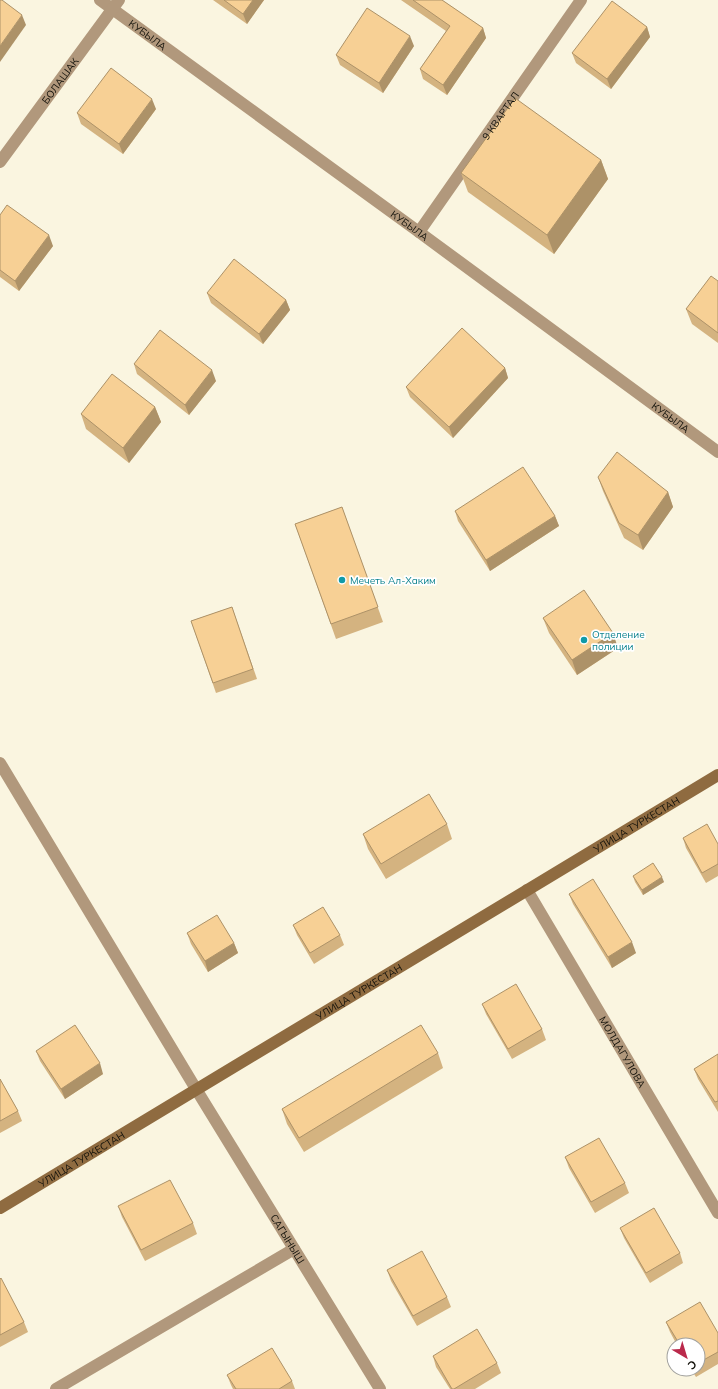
<svg xmlns="http://www.w3.org/2000/svg" width="718" height="1389" viewBox="0 0 718 1389" font-family="Mulish,sans-serif">
  <rect width="100%" height="100%" fill="#faf5e0"/>
  <g fill="none" stroke-linecap="round" stroke-linejoin="round">
    <g stroke="#b1987c" stroke-width="12">
      <path id="s1" d="M100 0 419 232 718 452"/>
      <path id="s2" d="M0 162 119 0"/>
      <path id="s3" d="M419 232 581 0"/>
      <path id="s4" d="M0 763 196 1089 380 1389"/>
      <path id="s5" d="M527 890 718 1213"/>
      <path d="M56 1389 294 1249"/>
    </g>
    <path stroke="#8f6b40" stroke-width="12" id="s6" d="M0 1208 718 775"/>
  </g>
  <g fill="#d4b380">
    <path d="M213 0H264L247 24Z"/>
    <path d="M401 0H442L483 28 486 38 447 95 423 79 420 69 446 31Z"/>
    <path d="M647 27 650 37 611 89 576 63 572 53Z"/>
    <path d="M414 46 383 93 340 65 336 55Z"/>
    <path d="M156 109 123 154 81 124 77 113Z"/>
    <path d="M601 160 608 179 554 254 468 192 461 173Z"/>
    <path d="M0 215 53 246 19 291 0 277Z"/>
    <path d="M718 281V343L692 324 686 309Z"/>
    <path d="M207 293 286 300 290 310 263 344 211 303Z"/>
    <path d="M134 364 216 381 189 415 137 374Z"/>
    <path d="M505 368 508 378 453 438 410 397 406 387Z"/>
    <path d="M155 407 161 422 129 463 86 429 81 414Z"/>
    <path d="M598 477 668 492 673 507 643 550 624 538 603 491Z"/>
    <path d="M342 507 383 622 336 639 295 524Z"/>
    <path d="M455 511 555 516 559 526 490 571 458 521Z"/>
    <path d="M232 607 257 679 216 693 191 621Z"/>
    <path d="M543 618 618 648 577 675 549 633Z"/>
    <path d="M447 824 452 839 386 879 368 849 363 834Z"/>
    <path d="M683 838 718 844V876L706 883 686 848Z"/>
    <path d="M633 876 664 882 643 895 635 882Z"/>
    <path d="M569 894 636 953 612 968 573 904Z"/>
    <path d="M293 925 340 935 344 945 314 964 297 935Z"/>
    <path d="M187 933 234 943 238 953 208 972 191 944Z"/>
    <path d="M482 1004 542 1029 546 1040 512 1059 486 1014Z"/>
    <path d="M36 1051 103 1074 65 1099 40 1061Z"/>
    <path d="M438 1053 443 1068 304 1152 287 1124 282 1109Z"/>
    <path d="M718 1054V1112L698 1079 694 1069Z"/>
    <path d="M0 1079 18 1111 22 1121 0 1133Z"/>
    <path d="M565 1157 625 1183 629 1193 595 1213 569 1168Z"/>
    <path d="M118 1206 193 1223 197 1234 145 1261 122 1217Z"/>
    <path d="M620 1228 680 1253 683 1263 650 1283 624 1238Z"/>
    <path d="M387 1270 447 1297 451 1307 417 1326 391 1281Z"/>
    <path d="M0 1279 24 1322 28 1332 0 1347Z"/>
    <path d="M666 1322 718 1333V1364L696 1377 691 1369H698V1345H677L670 1332Z"/>
    <path d="M433 1356 497 1363 501 1373 475 1389H450L436 1367Z"/>
    <path d="M227 1375 292 1381 295 1389H233L231 1385Z"/>
  </g>
  <g fill="#ad9268">
    <path d="M253 0H264L247 24 243 14Z"/>
    <path d="M22 15 26 25 0 62V46Z"/>
    <path d="M647 27 650 37 611 89 607 79Z"/>
    <path d="M483 28 486 38 447 95 443 85Z"/>
    <path d="M410 36 414 46 383 93 379 83Z"/>
    <path d="M152 99 156 109 123 154 119 144Z"/>
    <path d="M601 160 608 179 554 254 547 235Z"/>
    <path d="M49 235 53 246 19 291 15 281Z"/>
    <path d="M286 300 290 310 263 344 259 334Z"/>
    <path d="M505 368 508 378 453 438 449 427Z"/>
    <path d="M212 370 216 381 189 415 185 405Z"/>
    <path d="M155 407 161 422 129 463 123 448Z"/>
    <path d="M668 492 673 507 643 550 638 535Z"/>
    <path d="M555 516 559 526 490 571 486 560Z"/>
    <path d="M613 633 618 648 577 675 572 660Z"/>
    <path d="M662 877 664 882 643 895 642 890Z"/>
    <path d="M632 942 636 953 612 968 608 957Z"/>
    <path d="M234 943 238 953 208 972 205 961Z"/>
    <path d="M100 1063 103 1074 65 1099 61 1089Z"/>
  </g>
  <g fill="#f7d095" stroke="#ad9268">
    <path d="M0 0H2L22 15 0 46Z"/>
    <path d="M224 0H253L243 14Z"/>
    <path d="M413 0H442L483 28 443 85 420 69 450 26Z"/>
    <path d="M612 1 647 27 607 79 572 53Z"/>
    <path d="M367 8 410 36 379 83 336 55Z"/>
    <path d="M111 68 152 99 119 144 77 113Z"/>
    <path d="M515 98 601 160 547 235 461 173Z"/>
    <path d="M7 205 49 235 15 281 0 270V215Z"/>
    <path d="M234 259 286 300 259 334 207 293Z"/>
    <path d="M711 276 718 281V333L686 309Z"/>
    <path d="M462 328 505 368 449 427 406 387Z"/>
    <path d="M160 330 212 370 185 405 134 364Z"/>
    <path d="M112 374 155 407 123 448 81 414Z"/>
    <path d="M617 452 668 492 638 535 619 523 598 477Z"/>
    <path d="M523 467 555 516 486 560 455 511Z"/>
    <path d="M342 507 378 607 331 624 295 524Z"/>
    <path d="M584 590 613 633 572 660 543 618Z"/>
    <path d="M232 607 253 669 213 683 191 621Z"/>
    <path d="M429 794 447 824 381 864 363 834Z"/>
    <path d="M707 824 718 844V864L702 873 683 838Z"/>
    <path d="M653 863 662 877 642 890 633 876Z"/>
    <path d="M593 879 632 942 608 957 569 894Z"/>
    <path d="M323 907 340 935 310 953 293 925Z"/>
    <path d="M217 915 234 943 205 961 187 933Z"/>
    <path d="M516 984 542 1029 508 1049 482 1004Z"/>
    <path d="M75 1025 100 1063 61 1089 36 1051Z"/>
    <path d="M421 1025 438 1053 299 1138 282 1109Z"/>
    <path d="M718 1054V1101L715 1102 694 1069Z"/>
    <path d="M0 1079 18 1111 0 1121Z"/>
    <path d="M599 1138 625 1183 591 1202 565 1157Z"/>
    <path d="M170 1180 193 1223 141 1250 118 1206Z"/>
    <path d="M654 1208 680 1253 646 1273 620 1228Z"/>
    <path d="M422 1251 447 1297 413 1316 387 1270Z"/>
    <path d="M1 1278 24 1322 0 1335V1279Z"/>
    <path d="M700 1302 718 1333V1352L698 1363V1345H680L666 1322Z"/>
    <path d="M477 1329 497 1363 454 1389H452L433 1356Z"/>
    <path d="M272 1348 292 1381 279 1389H236L227 1375Z"/>
  </g>
  <g fill="#0f9aa8" stroke="#fff" stroke-width="1.5">
    <circle cx="342" cy="580" r="4"/>
    <circle cx="584" cy="640" r="4"/>
  </g>
  <g text-anchor="middle" stroke-width="3.5" stroke-linejoin="round" paint-order="stroke">
    <g font-size="10" fill="#12110a" stroke="#fff">
      <text dy="4" stroke="none"><textPath href="#s1" startOffset="59">КУБЫЛА</textPath></text>
      <text dy="4" stroke="none"><textPath href="#s2" startOffset="101">БОЛАШАК</textPath></text>
      <text dy="4" stroke="none"><textPath href="#s3" startOffset="142">9 КВАРТАЛ</textPath></text>
      <text dy="4" stroke="none"><textPath href="#s1" startOffset="383">КУБЫЛА</textPath></text>
      <text dy="4" stroke="none"><textPath href="#s1" startOffset="707">КУБЫЛА</textPath></text>
      <text dy="4" stroke="none"><textPath href="#s6" startOffset="743">УЛИЦА ТУРКЕСТАН</textPath></text>
      <text dy="4" stroke="none"><textPath href="#s6" startOffset="419">УЛИЦА ТУРКЕСТАН</textPath></text>
      <text dy="4" stroke="none"><textPath href="#s5" startOffset="188">МОЛДАГУЛОВА</textPath></text>
      <text dy="4" stroke="none"><textPath href="#s6" startOffset="95">УЛИЦА ТУРКЕСТАН</textPath></text>
      <text dy="4" stroke="none"><textPath href="#s4" startOffset="556">САГЫНЫШ</textPath></text>
    </g>
    <g font-size="10" fill="#0d838f" stroke="#fff" text-anchor="start">
      <text x="350" y="584">Мечеть Ал-Хаким</text>
      <text x="592" y="638">Отделение<tspan x="592" dy="12">полиции</tspan></text>
    </g>
  </g>
  <g transform="translate(686 1357) rotate(142)"><circle r="19" fill="#ffffff" stroke="#a0a09d"/>
  <path d="M0-3L7 15L0 10L-7 15Z" fill="#ba294b"/>
  <text y="-6" font-size="11" font-weight="bold" text-anchor="middle" fill="#12110a">С</text>
  </g>
</svg>
